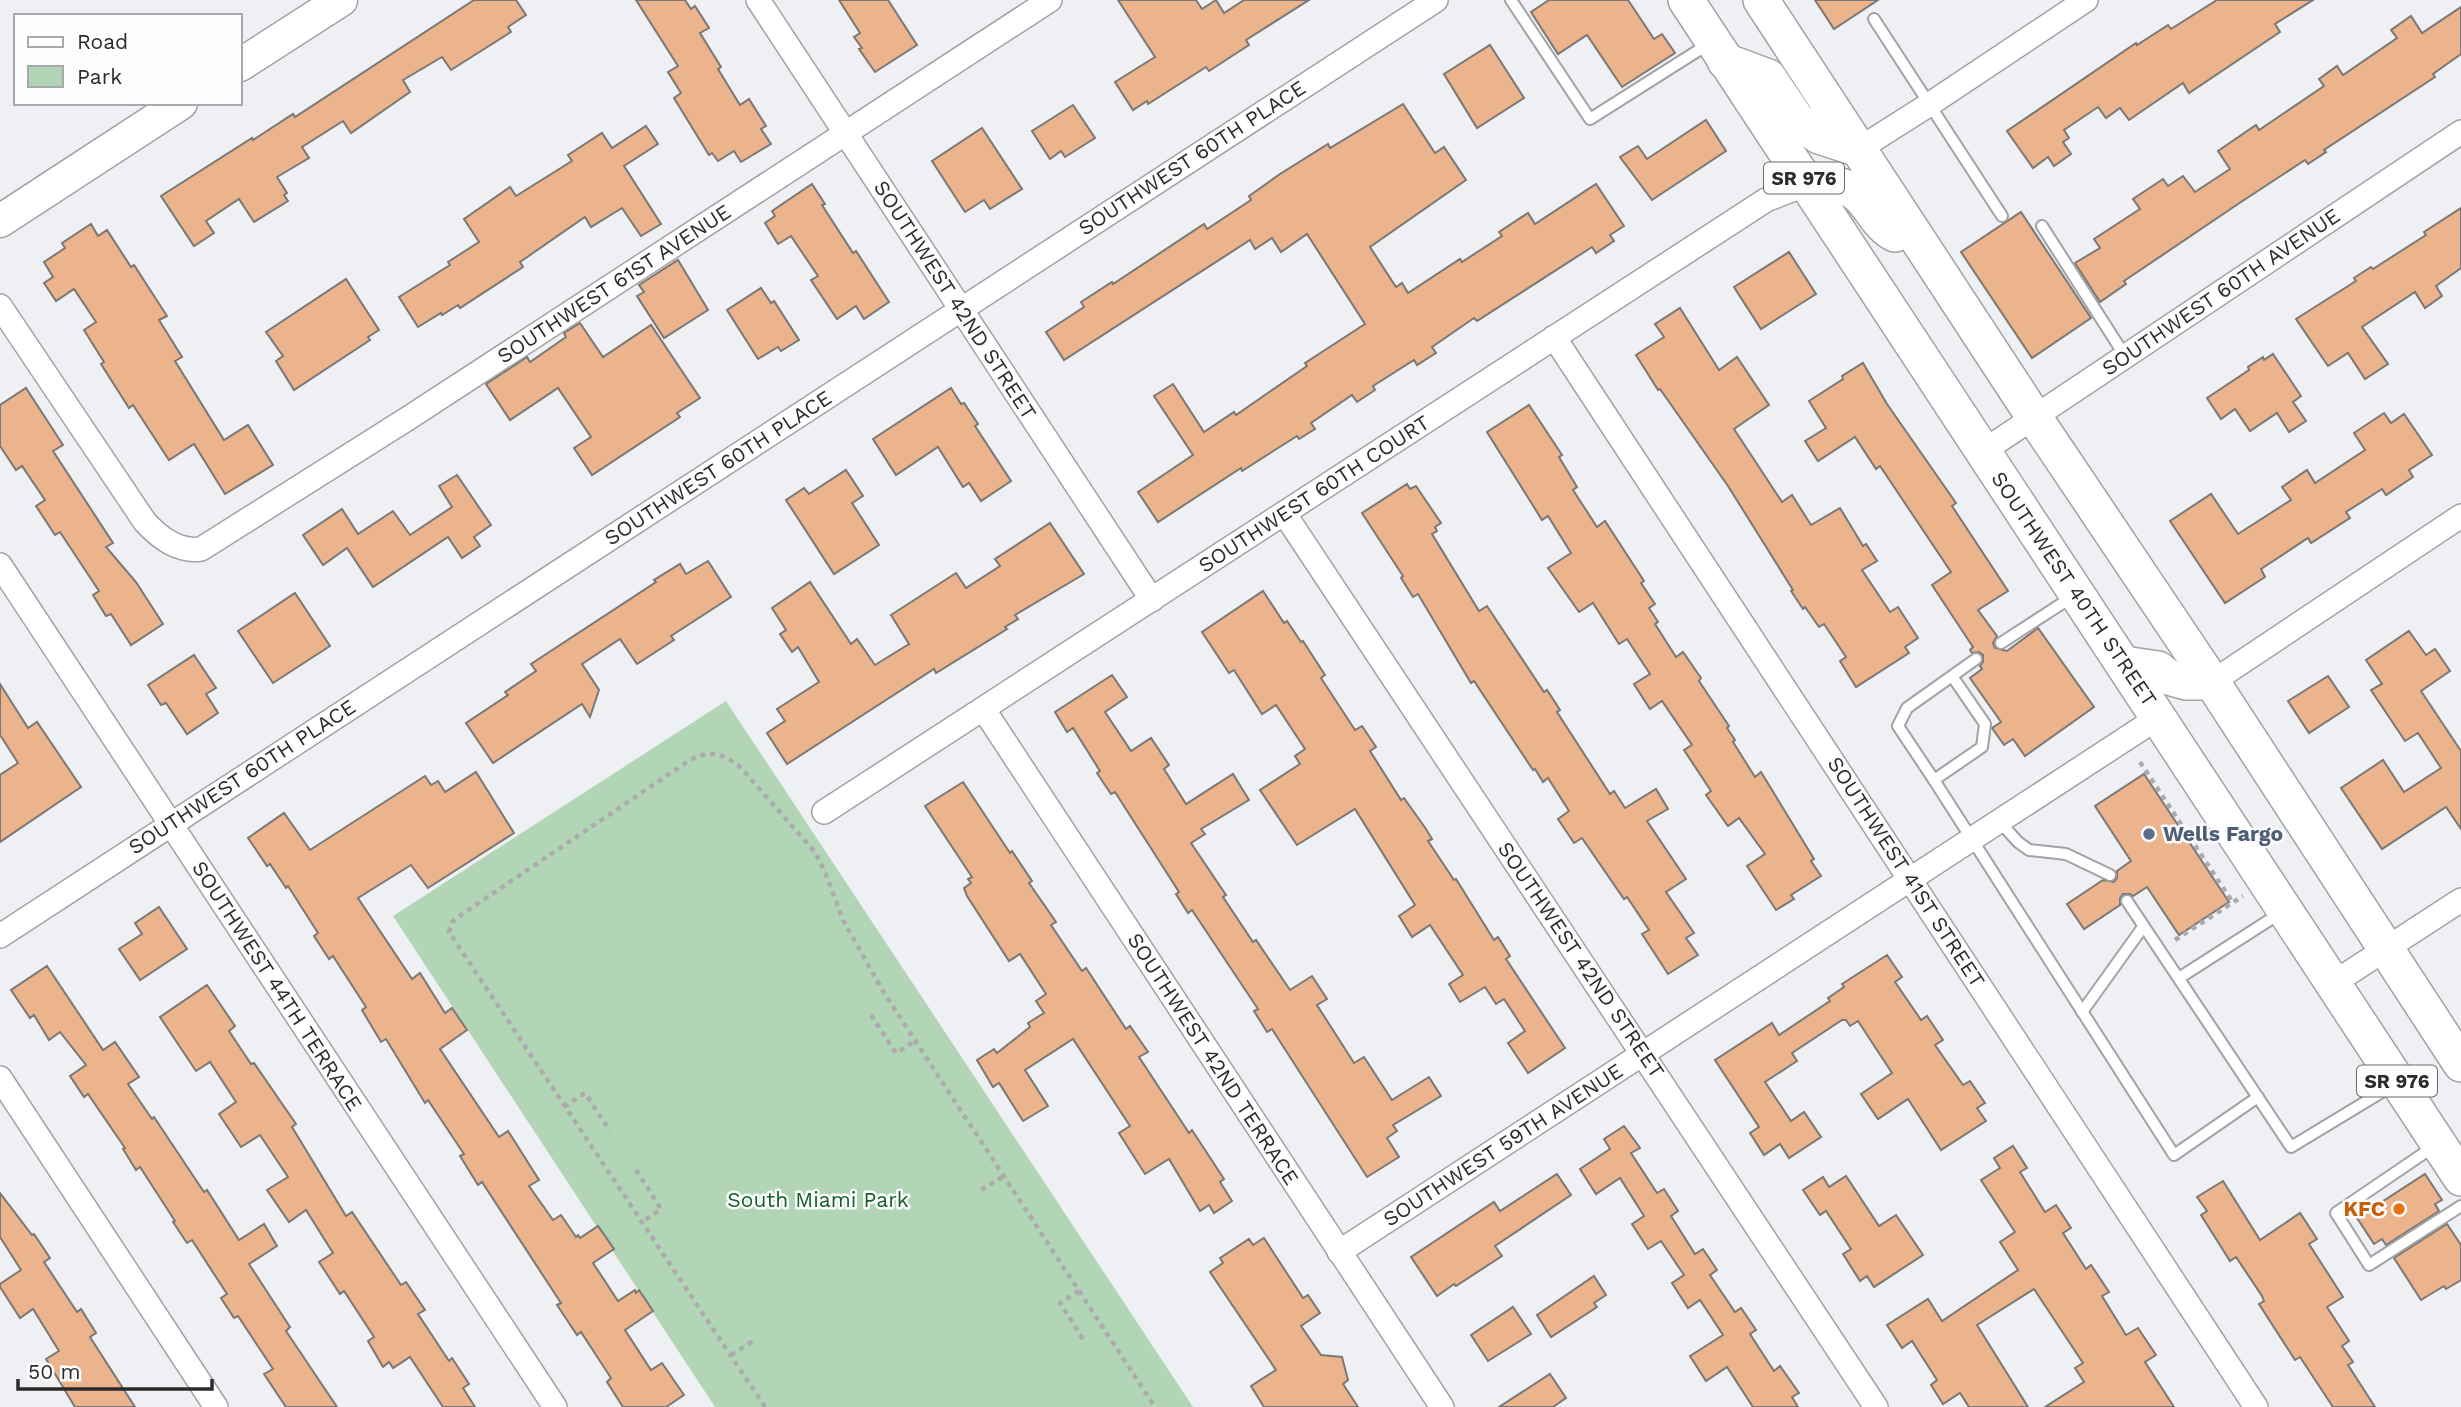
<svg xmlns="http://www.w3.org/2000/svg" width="2461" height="1407" viewBox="0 0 2461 1407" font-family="'Work Sans',sans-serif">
  <rect width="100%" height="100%" fill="#eff0f3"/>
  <path fill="#b2d6b5" d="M726 701 1193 1407H715L393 916Z"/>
  <g fill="#ecb48c" stroke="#7a7775" stroke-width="2">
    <path d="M474 0H516L526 15 508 27 511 32 451 70 442 57 403 80 410 92 351 133 343 121 302 147 309 158 277 177 287 193 284 195 288 201 254 222 239 199 206 221 214 233 194 246 161 196 252 138 253 140 293 114 295 117Z"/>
    <path d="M636 0H685L691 9 695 6 709 28 700 33 721 67 718 69 740 105 749 99 766 126 761 129 771 144 741 162 734 151 718 161 712 153 709 155 674 98 681 93 668 72 678 66Z"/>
    <path d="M839 0H888L917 45 875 72 859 49 862 48 854 37 860 33Z"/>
    <path d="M1118 0H1196L1202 9 1216 0 1224 13 1244 0H1309L1246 40 1249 45 1209 71 1206 67 1148 104 1147 101 1133 110 1115 82 1155 57Z"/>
    <path d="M1549 0H1628L1654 39 1662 34 1675 53 1622 87 1587 35 1558 54 1531 12Z"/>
    <path d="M1815 0H1878L1834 29Z"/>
    <path d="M2217 0H2313L2275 24 2280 32 2189 93 2183 83 2129 120 2120 108 2106 118 2098 107 2064 130 2069 138 2063 142 2071 154 2054 166 2048 157 2033 168 2007 131 2136 43 2137 45 2168 25 2171 29Z"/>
    <path d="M2461 7V54L2433 74 2435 77 2324 150 2326 152 2308 164 2305 160 2241 202 2124 281 2126 284 2100 302 2075 263 2100 248 2094 239 2140 209 2133 199 2163 179 2168 186 2183 176 2195 192 2230 169 2218 151 2256 125 2259 130 2324 86 2319 79 2337 66 2343 75 2397 38 2391 30 2411 16 2422 33Z"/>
    <path d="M1490 45 1524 98 1477 128 1444 74Z"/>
    <path d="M1403 104 1435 153 1444 147 1466 180 1370 247 1396 287 1402 283 1408 293 1460 259 1462 262 1502 236 1499 232 1528 213 1535 224 1596 184 1624 226 1610 235 1614 241 1596 253 1592 247 1477 321 1474 318 1432 347 1436 353 1417 365 1414 360 1373 386 1375 390 1357 402 1352 395 1311 423 1315 429 1299 439 1297 436 1242 471 1241 468 1158 522 1138 492 1193 455 1154 396 1173 384 1204 432 1234 412 1236 415 1307 366 1305 363 1365 324 1307 234 1281 252 1272 238 1255 249 1250 240 1064 360 1046 332 1084 307 1081 302 1112 282 1113 284 1204 224 1207 229 1251 200 1249 196 1280 174 1328 144 1330 148Z"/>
    <path d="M1073 105 1095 138 1065 157 1061 151 1050 159 1032 131Z"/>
    <path d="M1706 120 1726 151 1652 200 1620 157 1638 146 1647 159Z"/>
    <path d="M646 126 658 144 624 166 661 224 641 236 622 208 591 227 585 217 520 262 523 267 460 308 458 305 442 315 441 313 418 327 399 297 450 265 448 262 479 242 464 219 510 187 516 196 572 161 568 155 602 133 612 148Z"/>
    <path d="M982 128 1022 189 990 209 984 200 965 212 932 161Z"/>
    <path d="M812 184 825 204 822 205 853 253 856 251 889 302 864 319 856 306 837 319 811 280 818 276 791 236 778 244 765 223 775 216 772 211Z"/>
    <path d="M2461 208V268L2436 286 2442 296 2425 308 2415 292 2362 327 2388 364 2365 379 2348 353 2328 366 2296 319 2356 281 2354 278 2371 267 2373 269 2426 235 2424 232Z"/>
    <path d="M2021 212 2091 318 2032 358 1961 252Z"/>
    <path d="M91 224 98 236 107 230 131 267 134 265 167 316 159 320 182 357 175 361 224 440 248 425 273 465 225 494 194 444 169 460 133 405 129 408 101 364 104 362 84 330 96 322 74 289 56 301 44 283 53 277 44 262 65 248 62 243Z"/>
    <path d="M1789 252 1816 294 1761 329 1734 287Z"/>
    <path d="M678 260 708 310 664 338 637 296 644 292 639 285Z"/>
    <path d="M346 279 379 330 368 337 370 340 294 390 276 361 283 356 266 332Z"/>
    <path d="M761 288 771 303 774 301 799 340 781 351 778 347 758 359 727 310Z"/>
    <path d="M1680 308 1719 370 1737 357 1769 405 1734 429 1782 502 1792 495 1811 525 1840 508 1863 546 1866 544 1877 561 1862 570 1890 612 1898 607 1918 638 1905 647 1909 653 1856 687 1840 661 1846 657 1824 624 1819 627 1805 607 1803 609 1791 591 1793 590 1728 486 1660 389 1658 390 1636 355 1664 337 1655 324Z"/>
    <path d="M580 323 603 357 651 325 700 398 677 413 680 417 592 475 574 448 591 437 558 388 510 420 486 384 527 357 530 362 566 337 564 333Z"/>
    <path d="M2273 354 2301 396 2293 402 2306 421 2289 432 2277 413 2250 431 2235 409 2221 419 2207 398 2249 370 2248 367 2263 357 2264 360Z"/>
    <path d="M1863 363 1887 404 1956 503 1952 506 2008 591 1978 610 1997 636 1993 643 1995 648 2007 651 2038 628 2094 707 2025 756 2013 739 2004 745 1992 728 2001 722 1970 678 1982 669 1980 666 1983 662V655L1979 652 1972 653 1970 650 1973 647 1932 585 1951 572 1880 466 1876 469 1855 437 1818 461 1805 441 1826 428 1809 401 1843 379 1842 376Z"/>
    <path d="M26 388 63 445 53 451 113 543 106 547 136 582 163 624 131 645 111 614 106 616 93 595 99 591 60 532 55 535 36 506 45 500 22 466 16 470 0 446V405Z"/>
    <path d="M951 388 961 404 964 403 978 424 975 426 1011 481 981 501 969 483 963 487 938 447 896 475 873 439Z"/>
    <path d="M1529 405 1562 455 1559 457 1577 487 1573 490 1597 527 1605 521 1644 581 1641 583 1655 604 1649 608 1658 622 1655 624 1676 657 1683 652 1701 678 1699 681 1729 726 1727 728 1735 740 1733 742 1755 777 1761 772 1814 859 1811 861 1821 876 1791 895 1794 899 1776 910 1747 866 1765 854 1739 818 1728 826 1706 795 1711 791 1684 750 1692 745 1662 701 1650 709 1634 684 1650 674 1627 639 1619 644 1593 603 1579 612 1548 568 1571 553 1548 516 1542 520 1487 432Z"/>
    <path d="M2384 413 2391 423 2404 414 2432 455 2409 470 2413 477 2386 495 2382 489 2346 512 2350 518 2311 543 2308 538 2261 569 2265 577 2225 603 2170 521 2211 494 2238 534 2291 500 2282 487 2307 470 2315 483 2365 450 2354 433Z"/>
    <path d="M846 470 863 496 852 503 879 545 834 574 786 500 804 488 809 494Z"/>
    <path d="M457 475 491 525 474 537 480 546 462 558 448 537 373 587 347 548 323 565 303 535 342 509 358 534 393 511 410 535 452 507 439 486Z"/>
    <path d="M1407 484 1410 489 1416 486 1441 523 1435 527 1437 531 1432 534 1479 611 1487 606 1544 692 1547 690 1560 710 1557 712 1610 794 1614 791 1625 808 1656 789 1668 809 1647 821 1686 879 1666 892 1694 933 1686 938 1698 955 1668 974 1642 934 1649 930 1627 897 1624 899 1582 838 1574 843 1558 819 1569 811 1548 778 1543 782 1535 769 1533 770 1474 681 1471 683 1418 594 1413 597 1401 578 1403 576 1362 513Z"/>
    <path d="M1050 523 1084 574 1015 615 1018 619 1005 627 1007 629 936 673 934 669 787 764 767 733 785 721 777 709 819 682 798 647 792 652 780 634 786 630 772 608 810 582 851 644 857 639 875 665 909 644 891 615 956 573 966 588 1000 566 995 559Z"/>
    <path d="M708 561 731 597 671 636 674 640 637 664 620 639 582 664 599 690 590 717 582 704 493 763 466 723 508 695 505 692 536 671 531 664 656 582 654 580 680 564 686 574Z"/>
    <path d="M1263 591 1284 623 1287 621 1301 642 1303 641 1325 675 1321 678 1355 730 1362 726 1376 747 1370 751 1401 800 1404 798 1426 829 1432 839 1428 841 1454 880 1456 879 1494 940 1498 937 1510 956 1506 959 1565 1048 1528 1073 1508 1043 1525 1031 1504 999 1496 1004 1485 987 1460 1002 1449 984 1463 975 1430 925 1412 937 1399 916 1415 905 1355 809 1297 845 1260 790 1300 764 1295 756 1305 749 1276 705 1262 714 1234 670 1229 673 1202 632Z"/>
    <path d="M295 593 330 646 273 683 238 631Z"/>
    <path d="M2409 631 2426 655 2435 649 2450 671 2421 691 2461 751V829L2446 807 2382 849 2341 788 2383 760 2404 792 2441 768 2418 733 2405 741 2371 690 2382 684 2366 660Z"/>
    <path d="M194 655 216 688 206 694 218 713 187 734 166 703 161 705 148 685Z"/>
    <path d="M1112 675 1127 697 1105 712 1131 751 1151 738 1169 765 1164 769 1186 804 1233 774 1249 800 1201 829 1205 834 1191 843 1226 895 1223 897 1253 942 1256 940 1290 990 1312 976 1327 999 1317 1005 1354 1063 1364 1057 1392 1100 1429 1077 1441 1096 1393 1125 1397 1131 1387 1138 1399 1157 1367 1177 1272 1029 1267 1032 1254 1011 1258 1009 1192 910 1188 913 1176 894 1179 892 1115 792 1111 794 1097 773 1100 771 1073 728 1067 732 1055 712Z"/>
    <path d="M2328 676 2349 707 2309 733 2288 701Z"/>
    <path d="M0 684 28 728 37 722 81 787 0 842V775L18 763 0 735Z"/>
    <path d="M476 772 514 833 428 888 411 865 358 898 412 979 420 973 445 1013 452 1008 467 1030 440 1049 499 1137 508 1131 539 1180 529 1186 553 1220 561 1215 576 1237 578 1235 580 1238 598 1226 614 1249 593 1263 618 1301 635 1290 636 1293 639 1290 653 1311 625 1330 651 1370 662 1363 684 1395 666 1407H623L607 1382 611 1378 581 1332 577 1335 557 1305 561 1303 482 1182 478 1185 460 1156 464 1154 428 1100 425 1103 386 1039 381 1042 362 1010 366 1007 333 956 329 959 314 936 318 933 288 886 286 888 270 864 267 866 248 838 284 813 310 850 425 776 431 785 438 781 445 792Z"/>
    <path d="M2144 774 2229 902 2179 935 2147 887 2133 896 2130 894H2123L2120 898V905L2084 929 2067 904 2103 880 2114 882 2117 878V871L2131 861 2095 806Z"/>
    <path d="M963 782 1010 853 1012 851 1032 881 1029 883 1056 922 1051 925 1082 971 1086 968 1126 1029 1130 1026 1148 1052 1139 1057 1189 1133 1192 1130 1224 1179 1220 1182 1232 1201 1214 1213 1209 1205 1200 1211 1169 1159 1145 1174 1119 1133 1130 1126 1073 1039 1025 1070 1048 1106 1023 1121 999 1083 993 1087 977 1060 994 1049 997 1053 1030 1027 1028 1023 1044 1013 1036 1001 1046 994 1020 954 1009 961 967 896 964 888 971 883 968 879 972 877 925 806Z"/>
    <path d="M159 907 187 949 140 980 119 949 142 934 135 923Z"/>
    <path d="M1887 955 1902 977 1895 982 1921 1020 1927 1016 1943 1040 1935 1045 1963 1085 1970 1081 1985 1103 1977 1108 1986 1121 1941 1150 1908 1099 1878 1119 1861 1094 1892 1073 1858 1021 1850 1026 1846 1020H1842L1792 1053 1797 1061 1765 1082 1791 1121 1804 1112 1821 1137 1789 1158 1780 1144 1764 1155 1750 1133 1759 1127 1715 1060 1772 1023 1779 1035 1830 1001 1828 998 1844 987 1842 984Z"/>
    <path d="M47 966 103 1050 115 1042 139 1077 128 1084 152 1119 154 1117 204 1192 207 1190 239 1240 264 1224 277 1246 249 1264 290 1327 286 1331 337 1407H286L264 1374 273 1369 238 1316 234 1318 221 1298 227 1294 192 1240 187 1243 173 1222 175 1221 140 1167 136 1170 123 1149 125 1148 88 1094 84 1097 70 1076 86 1065 60 1032 49 1040 34 1015 30 1018 11 990Z"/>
    <path d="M207 985 235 1026 229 1031 251 1064 254 1063 296 1124 292 1127 346 1216 352 1212 401 1285 406 1282 425 1310 418 1314 449 1361 452 1358 469 1384 463 1388 475 1407H443L410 1357 393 1368 389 1362 383 1367 368 1341 374 1337 344 1291 340 1294 319 1262 333 1253 306 1210 289 1222 267 1190 288 1177 260 1135 241 1147 219 1114 236 1102 210 1062 196 1071 160 1017Z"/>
    <path d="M1624 1126 1640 1148 1631 1153 1657 1193 1664 1189 1678 1211 1671 1216 1695 1254 1703 1249 1717 1270 1710 1275 1735 1312 1741 1308 1756 1330 1750 1334 1774 1371 1780 1366 1799 1393 1792 1397 1798 1407H1753L1727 1367 1706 1381 1690 1356 1723 1335 1700 1300 1688 1308 1672 1283 1684 1275 1661 1241 1648 1249 1632 1224 1644 1216 1620 1178 1596 1194 1580 1169 1610 1149 1604 1139Z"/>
    <path d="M2013 1146 2027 1168 2020 1172 2045 1212 2056 1205 2071 1228 2063 1233 2086 1269 2091 1265 2109 1292 2102 1296 2126 1335 2138 1328 2156 1355 2145 1362 2174 1407H2045L2084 1382 2075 1368 2083 1363 2034 1289 1977 1325 2028 1407H1969L1960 1393 1943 1404 1931 1385 1937 1380 1912 1341 1902 1348 1887 1325 1928 1299 1942 1321 2018 1270 2000 1242 2015 1232 1981 1180 2000 1168 1994 1158Z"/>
    <path d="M1557 1174 1571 1195 1495 1246 1502 1256 1456 1286 1454 1284 1437 1296 1411 1257 1494 1202 1500 1211Z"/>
    <path d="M2425 1174 2442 1200 2435 1204 2439 1211 2386 1245 2382 1239 2374 1244 2357 1218Z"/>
    <path d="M1846 1176 1879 1226 1896 1215 1923 1255 1874 1287 1867 1276 1860 1281 1843 1254 1851 1249 1826 1211 1820 1215 1803 1190 1823 1177 1829 1187Z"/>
    <path d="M2223 1181 2260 1240 2300 1213 2317 1239 2309 1244 2343 1297 2327 1307 2349 1341 2342 1346 2353 1362 2348 1365 2375 1407H2333L2300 1357 2295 1360 2259 1304 2264 1301 2262 1296 2236 1257 2230 1261 2201 1215 2207 1211 2197 1197Z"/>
    <path d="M0 1193 32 1235 34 1234 50 1258 44 1262 77 1312 81 1309 96 1333 90 1337 135 1407H75L46 1359 59 1351 33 1309 20 1318 0 1287V1284L21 1270 0 1237Z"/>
    <path d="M2447 1224 2461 1245V1280L2446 1289 2444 1286 2421 1300 2394 1258Z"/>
    <path d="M1264 1238 1303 1298 1308 1295 1320 1313 1301 1326 1321 1355 1342 1357 1348 1380 1343 1384 1358 1407H1264L1251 1386 1276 1370 1210 1272 1223 1263 1220 1258 1249 1239 1253 1245Z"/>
    <path d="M1594 1276 1606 1295 1594 1303 1597 1307 1551 1337 1537 1315Z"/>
    <path d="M1513 1307 1531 1334 1488 1361 1471 1335Z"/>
    <path d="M1550 1374 1566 1398 1553 1407H1499Z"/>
  </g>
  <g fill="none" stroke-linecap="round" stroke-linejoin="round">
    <g stroke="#a1a2a5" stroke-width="14">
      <g id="lane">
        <path d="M1511 0 1590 119 1710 43"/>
        <path d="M1874 19 2002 216"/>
        <path d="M2042 226 2125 356"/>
        <path d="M2001 643 2072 597"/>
        <path d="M1952 676 1985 724 1982 747 1934 780 1898 726 1907 708 1976 659"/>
        <path d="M1934 780 2174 1155 2258 1097"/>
        <path d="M1999 821 2018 842 2029 850 2066 854 2110 875"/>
        <path d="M2127 901 2291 1147 2395 1084"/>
        <path d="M2179 978 2282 912"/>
        <path d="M2082 1012 2143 927"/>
        <path d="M2436 1145 2336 1213 2369 1265 2461 1206"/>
      </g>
    </g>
    <g stroke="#a1a2a5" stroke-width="26">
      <g id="street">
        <path d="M758 0 1152 600"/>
        <path d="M1859 149 1930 104 2086 0"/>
        <path d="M0 306 145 522C160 538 178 552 201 549L407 419 1050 0"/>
        <path d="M1554 337 2256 1407"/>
        <path d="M1982 452 2461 132"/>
        <path d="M1284 513 1876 1407"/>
        <path d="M0 565 555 1407"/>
        <path d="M2212 682 2461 516"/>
        <path d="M984 710 1442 1407"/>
        <path d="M824 812 1766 200 1807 184"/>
        <path d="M0 936 1436 0"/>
        <path d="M2332 984 2461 900"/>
        <path d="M0 1078 216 1407"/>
        <path d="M1339 1252 2159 717"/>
      </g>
    </g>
    <g stroke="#a1a2a5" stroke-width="35">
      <g id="secondary">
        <path d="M240 65 341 0"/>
        <path d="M0 221 181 103"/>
      </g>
    </g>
    <g stroke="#a1a2a5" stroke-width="38">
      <g id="primary">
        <path d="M1686 0 2461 1178"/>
        <path d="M1761 0 2034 417 2212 682 2461 1064"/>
        <path d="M1725 61 1768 77 1797 120 1819 136 1859 149"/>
        <path d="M1807 184C1819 185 1836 183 1847 188 1869 197 1874 224 1895 234"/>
        <path d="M2124 664 2158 669 2168 677 2186 682H2212"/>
      </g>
    </g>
    <g stroke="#ababae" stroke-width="4.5" stroke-dasharray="5 5" stroke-linecap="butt">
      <path d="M2140 762 2233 903"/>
      <path d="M2175 940 2243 896"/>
      <path d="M871 1015 896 1053 915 1041"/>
      <path d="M564 1107 585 1093 610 1131"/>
      <path d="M636 1170 661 1209 642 1222"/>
      <path d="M981 1190 1004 1176"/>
      <path d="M1079 1291 1060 1303 1084 1341"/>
      <path d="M731 1355 753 1341"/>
      <path d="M765 1407 449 932 452 922 461 915 687 762C708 749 724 752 742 769L815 852 825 872 843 920 884 993 1155 1407"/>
    </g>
    <use href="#lane" stroke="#fff" stroke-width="10"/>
    <use href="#street" stroke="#fff" stroke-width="23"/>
    <use href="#secondary" stroke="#fff" stroke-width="32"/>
    <use href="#primary" stroke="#fff" stroke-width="35"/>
  </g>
  <circle fill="#5c6f8a" stroke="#fdfdff" stroke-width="2.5" cx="2149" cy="834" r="7"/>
  <circle fill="#e8710a" stroke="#fdfdff" stroke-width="2.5" cx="2399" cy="1209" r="7"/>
  <g text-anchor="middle" stroke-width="5" stroke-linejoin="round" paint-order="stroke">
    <g fill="#fdfdff" stroke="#6a6a6b" stroke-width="2">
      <rect x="1764" y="162.5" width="80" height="31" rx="5"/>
      <rect x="2357" y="1065.5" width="80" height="31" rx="5"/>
    </g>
    <g font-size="19" font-weight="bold" fill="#2b2b2c">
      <text x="1804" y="185">SR 976</text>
      <text x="2397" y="1088">SR 976</text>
    </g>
    <g font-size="21" fill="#2b2b2c" stroke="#fdfdff">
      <text transform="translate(1192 158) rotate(-33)" y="7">SOUTHWEST 60TH PLACE</text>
      <text transform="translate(614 284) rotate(-33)" y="7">SOUTHWEST 61ST AVENUE</text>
      <text transform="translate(2221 292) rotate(-34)" y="7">SOUTHWEST 60TH AVENUE</text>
      <text transform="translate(955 300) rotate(57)" y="7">SOUTHWEST 42ND STREET</text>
      <text transform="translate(718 468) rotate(-33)" y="7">SOUTHWEST 60TH PLACE</text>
      <text transform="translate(1314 494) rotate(-33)" y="7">SOUTHWEST 60TH COURT</text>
      <text transform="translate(2074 589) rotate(56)" y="7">SOUTHWEST 40TH STREET</text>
      <text transform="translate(242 777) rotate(-33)" y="7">SOUTHWEST 60TH PLACE</text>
      <text transform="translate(1906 872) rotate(57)" y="7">SOUTHWEST 41ST STREET</text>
      <text transform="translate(1581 960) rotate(56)" y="7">SOUTHWEST 42ND STREET</text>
      <text transform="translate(277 986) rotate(57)" y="7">SOUTHWEST 44TH TERRACE</text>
      <text transform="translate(1213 1059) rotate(57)" y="7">SOUTHWEST 42ND TERRACE</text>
      <text transform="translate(1503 1145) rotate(-33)" y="7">SOUTHWEST 59TH AVENUE</text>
    </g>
    <g font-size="21" font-weight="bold" fill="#4e5e75" stroke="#fdfdff" text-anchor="start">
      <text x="2163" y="841">Wells Fargo</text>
    </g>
    <g font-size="21" fill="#156027" stroke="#fdfdff">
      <text x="818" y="1207">South Miami Park</text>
    </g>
    <g font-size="21" font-weight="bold" fill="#c56008" stroke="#fdfdff" text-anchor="end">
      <text x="2385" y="1216">KFC</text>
    </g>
  </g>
  <rect x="14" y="14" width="228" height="91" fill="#fdfdff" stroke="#a9a9ab" stroke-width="2"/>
  <rect x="28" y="37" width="35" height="10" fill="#ffffff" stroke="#a9a9ab" stroke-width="2"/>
  <text x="77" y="49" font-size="21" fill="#2b2b2c">Road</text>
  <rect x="28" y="66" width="35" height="21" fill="#b2d6b5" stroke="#a9a9ab" stroke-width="2"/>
  <text x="77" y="84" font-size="21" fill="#2b2b2c">Park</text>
  <path d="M18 1379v10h194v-10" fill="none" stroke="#2b2b2c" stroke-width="3.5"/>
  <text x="28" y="1379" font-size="21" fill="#2b2b2c" stroke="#fdfdff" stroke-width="5" paint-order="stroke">50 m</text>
</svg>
